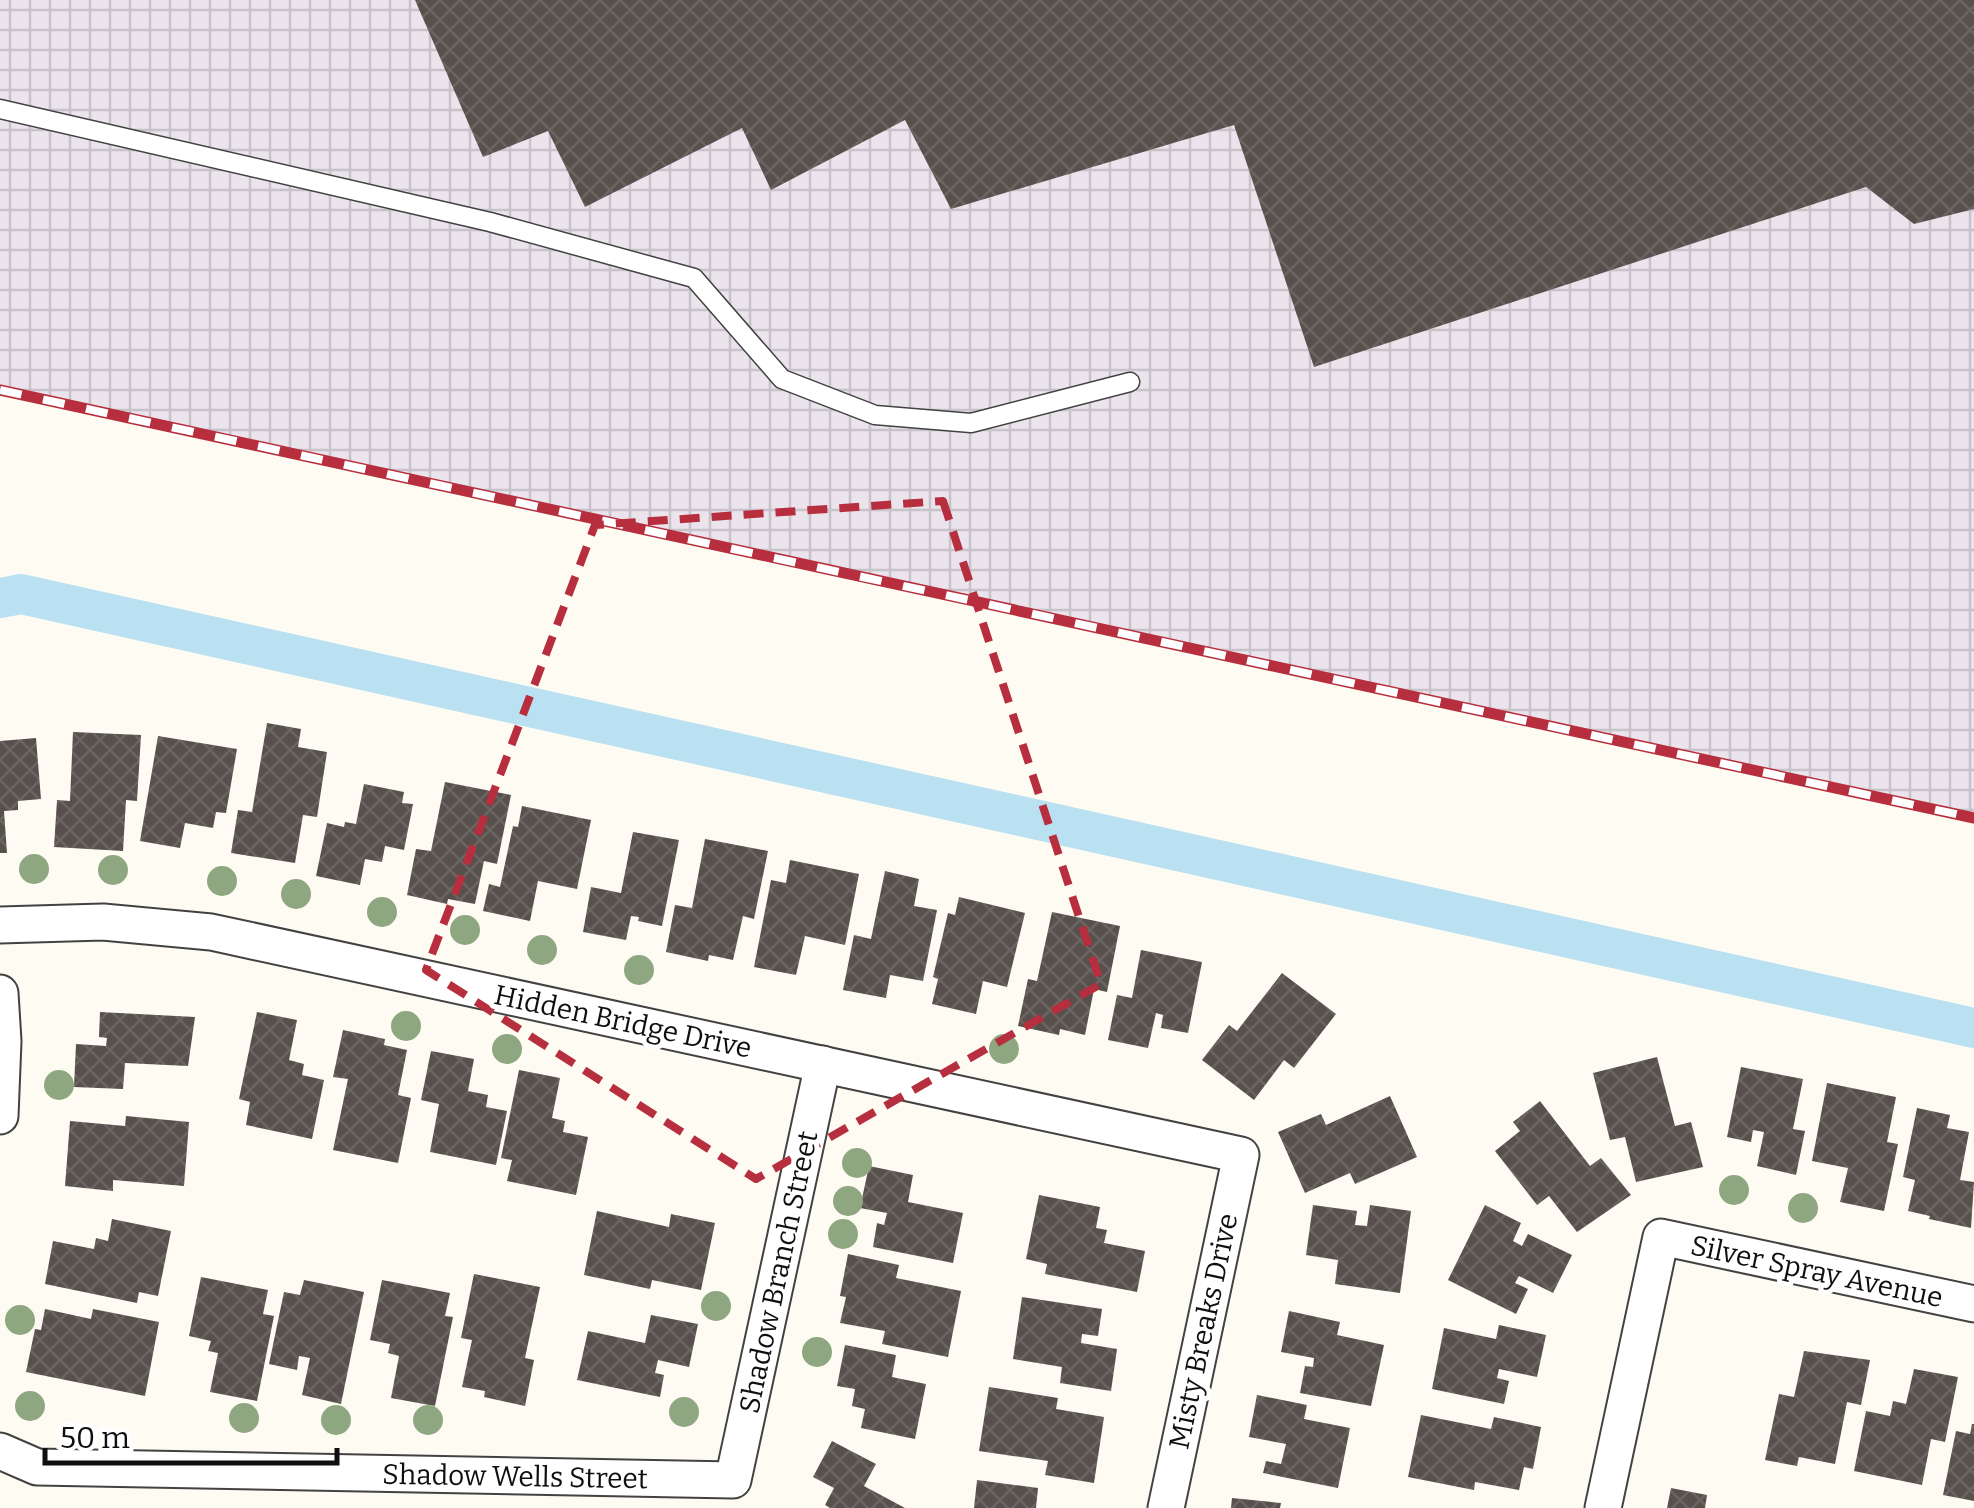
<svg xmlns="http://www.w3.org/2000/svg" width="1974" height="1508" viewBox="0 0 1974 1508" font-family="Bitter,serif">
  <defs>
    <pattern id="industrial-grid" width="8" height="8" patternUnits="userSpaceOnUse" patternTransform="scale(2.5)"><rect width="8" height="8" fill="#ebe4ed"/><path d="M0 4h8M4 0v8" fill="none" stroke="#c8c2ca"/></pattern>
    <pattern id="building-cross-hatch" width="8" height="8" patternUnits="userSpaceOnUse" patternTransform="scale(2.5)"><rect width="8" height="8" fill="#57504c"/><path d="M0 0l8 8M0 8l8-8" fill="none" stroke="#6a6561"/></pattern>
  </defs>
  <rect width="100%" height="100%" fill="#fefbf2"/>
  <path fill="url(#industrial-grid)" d="M0 0H1974V818L0 391Z"/>
  <g fill="none" stroke-linecap="round" stroke-linejoin="round">
    <path stroke="#bae1f2" stroke-width="40" d="M0 598 21 594 1974 1028"/>
  </g>
  <g fill="url(#building-cross-hatch)">
    <path d="M415 0H1974V209L1914 224 1866 187 1314 367 1234 125 951 209 905 120 771 190 742 128 585 207 548 131 483 157Z"/>
    <path d="M267 723 301 729 298 747 327 752 317 817 303 815 295 863 231 853 238 810 252 812Z"/>
    <path d="M73 732 141 735 137 801 126 800 123 851 54 847 57 800 70 801Z"/>
    <path d="M158 736 237 749 226 813 216 812 213 828 185 823 180 848 140 841Z"/>
    <path d="M36 738 41 799 18 801V810L4 811 7 853H0V741Z"/>
    <path d="M445 782 511 795 497 864 484 861 475 904 448 899 447 904 407 895 416 849 431 851Z"/>
    <path d="M364 784 404 792 402 803 413 804 404 850 385 846 382 862 365 859 360 885 316 876 327 823 344 827 345 822 356 824Z"/>
    <path d="M522 806 591 820 577 889 538 881 530 921 483 911 489 884 500 887 513 826 518 827Z"/>
    <path d="M633 832 679 840 662 926 638 921 639 917 631 916 626 940 583 932 591 887 621 893Z"/>
    <path d="M705 839 768 851 754 919 743 916 733 960 709 955 708 961 666 952 675 905 692 908Z"/>
    <path d="M790 860 859 874 845 945 805 936 796 975 754 967 771 880 786 883Z"/>
    <path d="M885 871 919 879 914 906 937 910 923 981 890 975 886 998 843 990 854 935 871 939Z"/>
    <path d="M959 897 1025 913 1007 987 983 981 976 1014 932 1004 938 979 933 977 948 913 955 915Z"/>
    <path d="M1052 912 1120 926 1107 992 1094 989 1085 1035 1060 1029 1059 1035 1018 1026 1028 979 1037 981Z"/>
    <path d="M1141 950 1202 962 1188 1033 1161 1028 1163 1015 1156 1013 1148 1048 1108 1040 1117 995 1132 998Z"/>
    <path d="M1282 973 1336 1014 1294 1068 1284 1060 1254 1100 1202 1060 1229 1025 1237 1031Z"/>
    <path d="M100 1012 195 1017 188 1066 125 1063 123 1089 74 1087 76 1044 106 1046 107 1038 99 1037Z"/>
    <path d="M257 1012 297 1020 289 1060 304 1064 302 1075 324 1080 312 1139 246 1125 250 1102 239 1099Z"/>
    <path d="M343 1030 385 1039 384 1045 407 1050 398 1095 411 1098 398 1163 333 1150 348 1079 333 1077Z"/>
    <path d="M431 1051 474 1059 468 1091 488 1095 486 1107 507 1111 496 1165 430 1152 439 1104 421 1100Z"/>
    <path d="M1657 1057 1675 1126 1691 1122 1703 1167 1636 1182 1625 1137 1610 1140 1593 1073Z"/>
    <path d="M1741 1067 1803 1079 1793 1129 1805 1131 1796 1175 1757 1166 1764 1132 1753 1130 1751 1142 1727 1137Z"/>
    <path d="M519 1070 560 1078 552 1118 565 1121 563 1132 588 1137 576 1195 507 1181 512 1160 501 1158Z"/>
    <path d="M1827 1083 1896 1097 1887 1142 1898 1144 1884 1211 1840 1202 1848 1168 1812 1161Z"/>
    <path d="M1390 1096 1417 1157 1355 1184 1350 1173 1305 1193 1278 1132 1321 1114 1326 1125Z"/>
    <path d="M1540 1101 1590 1166 1601 1158 1631 1195 1577 1232 1549 1196 1537 1205 1495 1151 1520 1131 1513 1122Z"/>
    <path d="M1917 1108 1950 1115 1947 1128 1969 1132 1960 1180 1974 1182 1971 1228 1929 1219 1930 1216 1908 1211 1915 1180 1903 1177Z"/>
    <path d="M126 1116 189 1122 184 1186 113 1180V1191L65 1186 70 1121 125 1126Z"/>
    <path d="M869 1166 913 1175 908 1202 963 1213 953 1263 873 1247 877 1223 884 1225 887 1213 860 1208Z"/>
    <path d="M1039 1195 1100 1207 1096 1228 1107 1230 1104 1243 1145 1251 1137 1292 1045 1274 1047 1264 1026 1259Z"/>
    <path d="M1313 1205 1357 1211 1355 1225 1367 1226 1370 1205 1411 1211 1400 1293 1335 1284 1338 1260 1306 1255Z"/>
    <path d="M1485 1205 1521 1223 1513 1241 1522 1246 1528 1234 1572 1255 1553 1293 1519 1276 1515 1283 1528 1289 1516 1314 1448 1280Z"/>
    <path d="M597 1211 669 1227 671 1214 715 1223 701 1290 652 1280 650 1289 584 1275Z"/>
    <path d="M112 1219 171 1231 158 1296 139 1292 137 1303 45 1284 53 1241 94 1249 96 1238 108 1241Z"/>
    <path d="M848 1254 899 1265 896 1278 961 1291 948 1357 882 1344 885 1331 840 1323 846 1297 840 1296Z"/>
    <path d="M474 1274 540 1287 525 1358 534 1360 525 1406 484 1397 485 1391 462 1387 472 1340 461 1338Z"/>
    <path d="M201 1277 268 1290 263 1314 274 1316 257 1401 210 1392 218 1353 208 1351 211 1341 189 1336Z"/>
    <path d="M304 1280 364 1292 341 1404 302 1395 310 1358 299 1356 297 1370 269 1364 284 1292 300 1295Z"/>
    <path d="M382 1280 450 1293 445 1316 453 1317 435 1406 391 1398 399 1356 388 1353 390 1344 370 1340Z"/>
    <path d="M1022 1297 1102 1309 1098 1336 1082 1334 1081 1343 1117 1349 1111 1391 1060 1383 1062 1367 1013 1359Z"/>
    <path d="M45 1309 91 1319 93 1309 159 1322 145 1396 26 1372 35 1329 41 1330Z"/>
    <path d="M1289 1311 1340 1322 1337 1335 1384 1345 1371 1406 1300 1393 1305 1366 1313 1367 1314 1358 1281 1352Z"/>
    <path d="M651 1315 698 1324 689 1367 658 1360 655 1373 664 1375 660 1397 577 1380 588 1331 645 1343Z"/>
    <path d="M1499 1325 1546 1335 1537 1377 1499 1369 1497 1378 1509 1381 1504 1404 1432 1389 1444 1328 1496 1339Z"/>
    <path d="M845 1345 896 1355 892 1377 926 1384 915 1439 861 1428 865 1409 852 1406 855 1389 837 1386Z"/>
    <path d="M1804 1351 1870 1360 1861 1405 1847 1402 1835 1464 1799 1457 1797 1466 1765 1460 1779 1394 1794 1397Z"/>
    <path d="M1914 1369 1958 1377 1945 1442 1931 1439 1922 1485 1854 1471 1866 1411 1890 1416 1893 1401 1906 1404Z"/>
    <path d="M989 1387 1058 1398 1056 1409 1104 1417 1094 1483 1045 1475 1048 1461 979 1451Z"/>
    <path d="M1257 1395 1307 1405 1304 1419 1350 1428 1338 1488 1263 1473 1266 1461 1281 1464 1286 1444 1249 1437Z"/>
    <path d="M1421 1415 1491 1429 1494 1417 1541 1427 1533 1469 1524 1467 1519 1490 1475 1482 1474 1490 1408 1477Z"/>
    <path d="M1972 1424H1974V1501L1943 1495 1956 1431 1970 1434Z"/>
    <path d="M832 1441 876 1464 864 1486 905 1508H830L825 1505 834 1488 813 1477Z"/>
    <path d="M977 1480 1038 1488 1036 1508H974Z"/>
    <path d="M1671 1488 1707 1495 1705 1508H1667Z"/>
    <path d="M1232 1498 1281 1503 1280 1508H1231Z"/>
  </g>
  <g fill="none" stroke-linecap="round" stroke-linejoin="round">
    <g stroke="#424242" stroke-width="21">
      <path id="service" d="M0 109 490 222 694 278 782 379 875 415 971 423 1130 382"/>
    </g>
    <g stroke="#424242" stroke-width="39">
      <g id="minor">
        <path d="M0 925 103 922 211 932 1241 1155 1166 1508"/>
        <path d="M0 993 3 1041 0 1116"/>
        <path d="M0 1451 37 1467 733 1480 823 1064"/>
        <path d="M1603 1508 1661 1237 1974 1304"/>
      </g>
    </g>
    <use href="#service" stroke="#fff" stroke-width="18"/>
    <use href="#minor" stroke="#fff" stroke-width="35"/>
    <g stroke="#b72f3e" stroke-width="11">
      <path id="rail" d="M0 390 1974 818"/>
    </g>
    <use href="#rail" stroke="#fff" stroke-width="8" stroke-dasharray="22" stroke-linecap="butt"/>
  </g>
  <g fill="#8fa780">
    <circle cx="34" cy="869" r="15"/>
    <circle cx="113" cy="870" r="15"/>
    <circle cx="222" cy="881" r="15"/>
    <circle cx="296" cy="894" r="15"/>
    <circle cx="382" cy="912" r="15"/>
    <circle cx="465" cy="930" r="15"/>
    <circle cx="542" cy="950" r="15"/>
    <circle cx="639" cy="970" r="15"/>
    <circle cx="406" cy="1026" r="15"/>
    <circle cx="507" cy="1049" r="15"/>
    <circle cx="1004" cy="1049" r="15"/>
    <circle cx="59" cy="1085" r="15"/>
    <circle cx="857" cy="1163" r="15"/>
    <circle cx="1734" cy="1190" r="15"/>
    <circle cx="848" cy="1201" r="15"/>
    <circle cx="1803" cy="1208" r="15"/>
    <circle cx="843" cy="1234" r="15"/>
    <circle cx="716" cy="1306" r="15"/>
    <circle cx="20" cy="1320" r="15"/>
    <circle cx="817" cy="1352" r="15"/>
    <circle cx="30" cy="1406" r="15"/>
    <circle cx="684" cy="1412" r="15"/>
    <circle cx="244" cy="1418" r="15"/>
    <circle cx="336" cy="1420" r="15"/>
    <circle cx="428" cy="1420" r="15"/>
  </g>
  <path fill="none" stroke="#b72f3e" stroke-width="8" stroke-dasharray="20 12" stroke-linejoin="round" d="M943 501 1101 984 756 1179 426 970 595 525Z"/>
  <g text-anchor="middle" stroke-width="10" stroke-linejoin="round" paint-order="stroke">
    <g font-size="28" fill="#0f0f0f" stroke="#fff">
      <text transform="translate(623 1021) rotate(12)" y="10">Hidden Bridge Drive</text>
      <text transform="translate(1817 1271) rotate(12)" y="10">Silver Spray Avenue</text>
      <text transform="translate(778 1272) rotate(-78)" y="10">Shadow Branch Street</text>
      <text transform="translate(1203 1331) rotate(-78)" y="10">Misty Breaks Drive</text>
      <text transform="translate(515 1476) rotate(1)" y="10">Shadow Wells Street</text>
    </g>
  </g>
  <path d="M45 1448v15h292v-15" fill="none" stroke="#0f0f0f" stroke-width="5"/>
  <text x="60" y="1448" font-size="30" fill="#0f0f0f" stroke="#ffffff" stroke-width="8" paint-order="stroke">50 m</text>
</svg>
